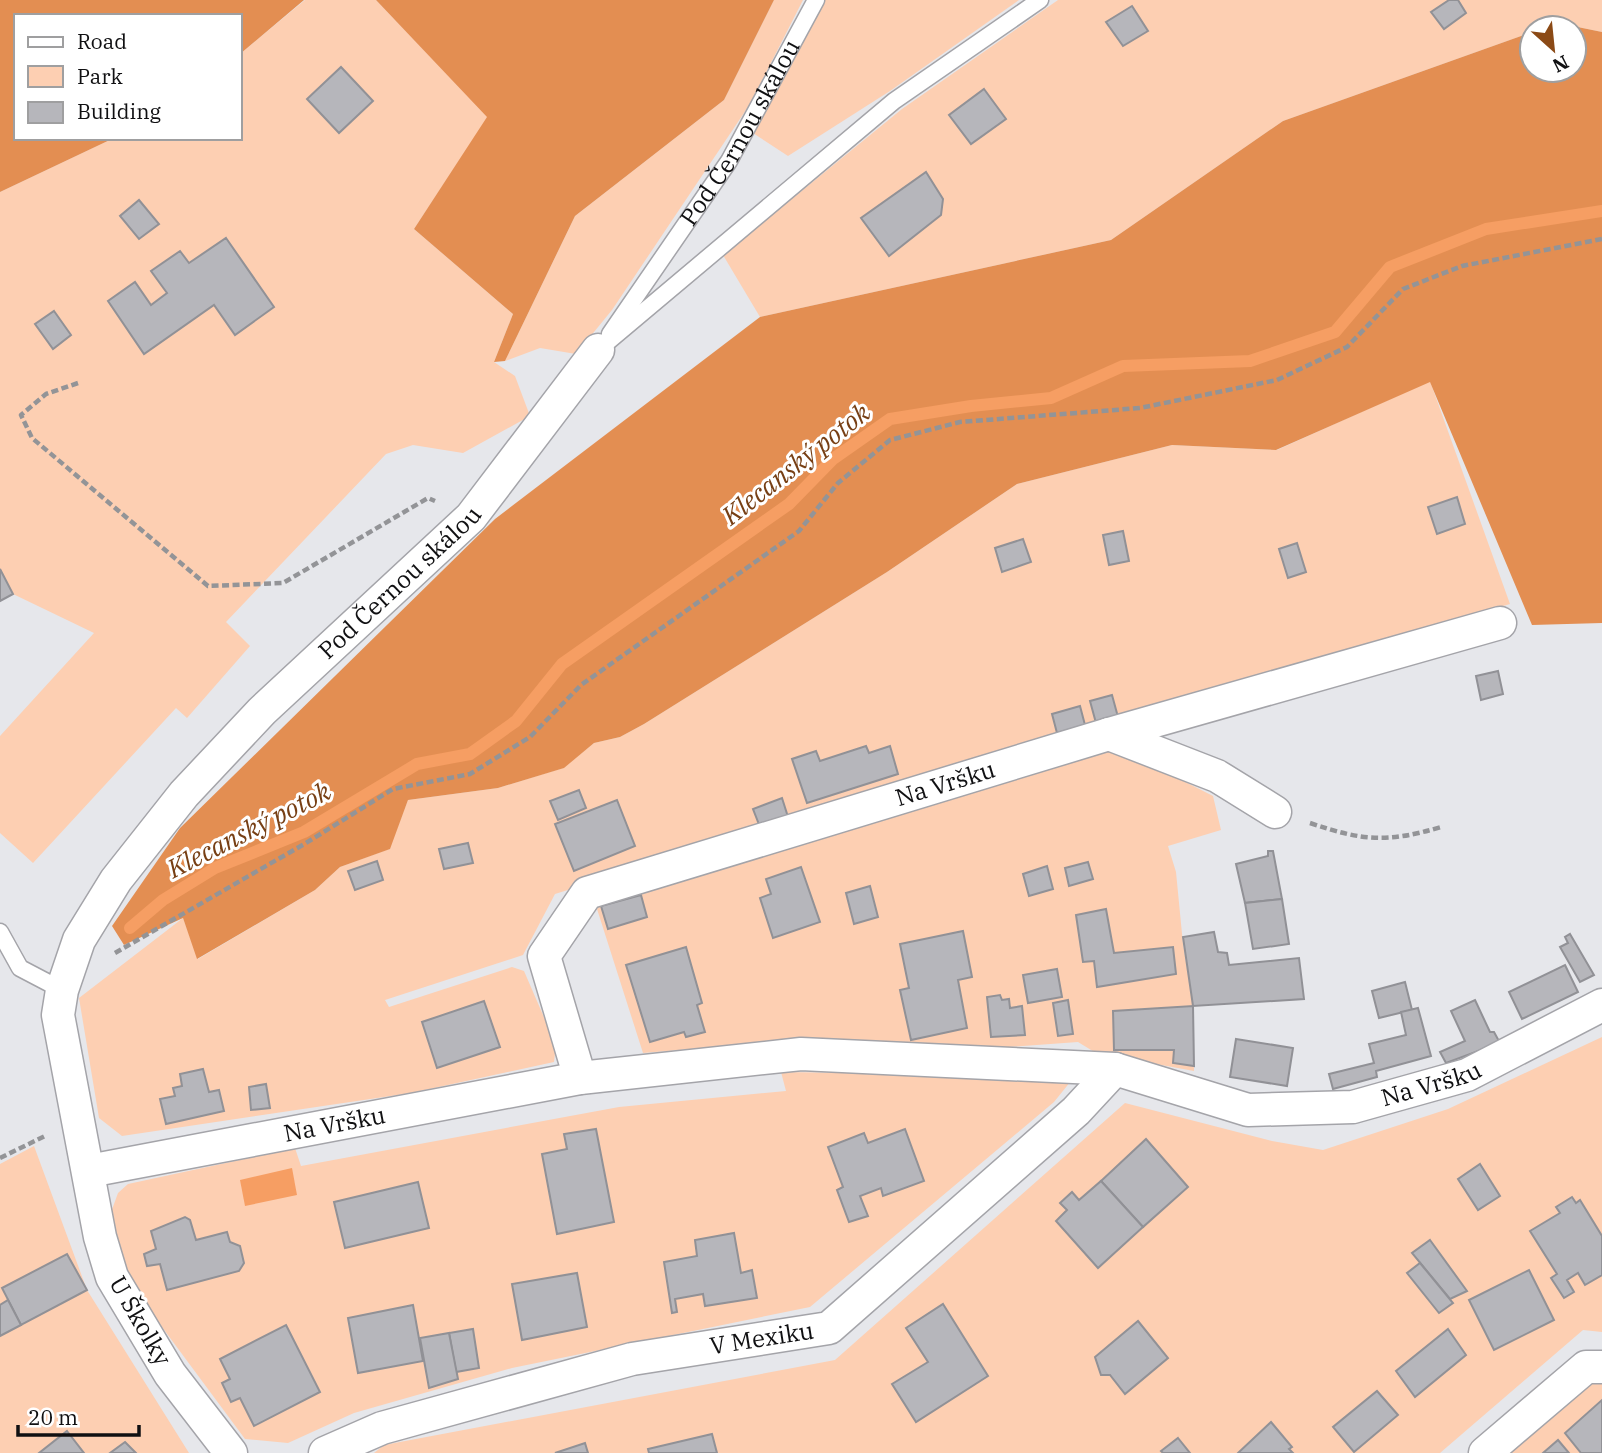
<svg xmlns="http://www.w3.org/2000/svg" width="1602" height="1453" viewBox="0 0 1602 1453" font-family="'IBM Plex Serif',serif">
  <rect width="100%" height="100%" fill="#e6e7eb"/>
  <g fill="#fdcfb2">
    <path d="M305 0H376L488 117 414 229 513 314 494 362 515 376 530 416 463 453 413 445 386 454 226 622 250 646 187 718 176 708 33 863 0 833V736L94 633 13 594 0 570V192L114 138H240V54Z"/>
    <path d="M774 0H803L750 104 612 310 576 354 540 348 505 361 575 216 724 100Z"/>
    <path d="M823 0H1019L890 91 788 156 753 133Z"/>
    <path d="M1058 0H1602V32L1558 23 1532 28V32L1283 121 1111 240 760 317 723 255 902 109Z"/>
    <path d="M1430 381 1510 604 1090 727 555 894 523 955 385 1000 389 1007 512 967 524 971 556 1045 554 1062 411 1093 122 1136 99 1118 79 998 183 918 198 959 315 890 340 867 389 849 408 800 498 788 563 768 594 743 620 737 644 724 887 572 1017 484 1172 445 1277 450Z"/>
    <path d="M1102 748 1146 762 1213 796 1221 830 1168 846 1176 872 1183 944 1193 1006 1194 1071 1096 1053 1078 1042 980 1049 812 1039 643 1053 597 909 602 902Z"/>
    <path d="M1602 1037V1332L1583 1330 1440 1453H374L384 1445 835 1360 1125 1103 1272 1141 1323 1150 1448 1109Z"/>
    <path d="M781 1072 1075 1076 1054 1102 810 1307 512 1368 354 1413 288 1443 245 1439 159 1323 127 1271 110 1215 118 1193 128 1184 295 1148 301 1166 619 1107 786 1091Z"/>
    <path d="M34 1146 87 1290 189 1453H0V1164Z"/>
    <path d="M1602 1380V1453H1506L1587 1384Z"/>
  </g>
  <g fill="#e38e52">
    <path d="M0 0H304L240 54V16H16V138H114L0 192Z"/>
    <path d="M376 0H774L724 100 575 216 505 361 494 362 513 314 414 229 487 117Z"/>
    <path d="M1558 23 1602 32V623L1532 625 1430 382 1276 450 1172 445 1017 484 887 572 644 724 620 737 594 743 564 768 498 788 408 800 390 849 340 867 315 890 197 959 183 918 124 945 112 926 180 828 495 519 760 317 1111 240 1283 121 1532 32V70H1574V28H1543Z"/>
  </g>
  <path fill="#f69e63" d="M292 1168 297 1195 245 1206 240 1180Z"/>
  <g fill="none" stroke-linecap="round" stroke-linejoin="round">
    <path stroke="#f69e63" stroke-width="12" d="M130 928 163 900 215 868 304 832 417 764 470 754 516 721 562 664 789 504 833 459 890 419 971 406 1051 398 1123 366 1250 361 1335 332 1390 267 1486 229 1602 211"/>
  </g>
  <g fill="#b6b6bb" stroke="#919196" stroke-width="2">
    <path d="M1449 0H1458L1466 13 1444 29 1431 12Z"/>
    <path d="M1132 6 1148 31 1123 46 1106 22Z"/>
    <path d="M341 67 373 101 339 133 307 99Z"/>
    <path d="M984 89 1006 119 971 144 949 115Z"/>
    <path d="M926 172 943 199 941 215 889 256 861 218Z"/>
    <path d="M139 200 159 224 139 239 120 216Z"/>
    <path d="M226 238 274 307 235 335 214 305 144 354 108 301 135 282 151 305 167 293 151 271 180 251 189 263Z"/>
    <path d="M54 311 71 335 53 349 35 324Z"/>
    <path d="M1457 497 1465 524 1437 534 1428 507Z"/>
    <path d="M1123 531 1129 561 1109 565 1103 535Z"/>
    <path d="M1023 539 1031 562 1002 572 995 548Z"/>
    <path d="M1297 543 1306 572 1288 578 1279 549Z"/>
    <path d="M0 569 13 594 0 601Z"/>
    <path d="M1498 671 1503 694 1481 700 1476 676Z"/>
    <path d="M1112 695 1118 717 1096 723 1090 701Z"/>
    <path d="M1080 706 1085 725 1057 733 1052 714Z"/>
    <path d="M866 746 869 753 890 746 898 774 807 803 792 759 816 751 820 761Z"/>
    <path d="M579 790 586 808 558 820 550 801Z"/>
    <path d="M782 798 788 817 760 827 753 809Z"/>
    <path d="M617 800 635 846 574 871 555 824Z"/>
    <path d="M468 843 473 863 444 869 439 849Z"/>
    <path d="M1268 851H1273L1282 899 1245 903 1236 864 1268 856Z"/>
    <path d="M377 861 383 880 355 890 348 871Z"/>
    <path d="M1088 862 1093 879 1069 886 1065 868Z"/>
    <path d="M1047 866 1053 889 1029 896 1023 874Z"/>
    <path d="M801 867 820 922 773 938 760 898 771 894 766 879Z"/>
    <path d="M870 886 878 917 854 924 846 893Z"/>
    <path d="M641 895 647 917 608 929 601 906Z"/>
    <path d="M1282 899 1289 944 1253 949 1245 903Z"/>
    <path d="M1106 909 1114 953 1173 947 1176 974 1097 987 1094 961 1083 962 1076 915Z"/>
    <path d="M963 931 972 977 958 980 967 1028 911 1040 900 990 909 988 900 944Z"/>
    <path d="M1214 932 1218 952 1227 953 1229 965 1299 958 1304 999 1193 1006 1183 937Z"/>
    <path d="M1570 934 1594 975 1580 982 1560 947 1568 943 1565 937Z"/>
    <path d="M686 947 702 1003 697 1005 705 1032 686 1037 684 1032 650 1042 626 965Z"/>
    <path d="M1565 965 1578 992 1522 1019 1509 992Z"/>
    <path d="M1057 969 1062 997 1028 1003 1023 975Z"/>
    <path d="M1405 982 1412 1010 1379 1018 1372 991Z"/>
    <path d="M1000 995 1002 1000 1009 999 1010 1008 1022 1006 1025 1035 991 1037 987 997Z"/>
    <path d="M1068 1000 1073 1034 1058 1036 1053 1003Z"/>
    <path d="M1475 1000 1490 1032H1494L1500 1043 1446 1063 1440 1052 1465 1041 1451 1011Z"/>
    <path d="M484 1001 500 1047 437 1068 422 1022Z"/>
    <path d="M1193 1006 1194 1066 1173 1063 1174 1050H1114L1113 1011Z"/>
    <path d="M1418 1008 1431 1056 1376 1071 1377 1077 1333 1089 1329 1074 1374 1063 1369 1044 1406 1035 1401 1012Z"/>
    <path d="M1236 1039 1293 1048 1287 1086 1230 1077Z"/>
    <path d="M203 1069 209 1092 219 1090 224 1111 166 1124 160 1099 175 1096 173 1088 182 1086 180 1074Z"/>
    <path d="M266 1084 270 1108 251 1110 249 1087Z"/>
    <path d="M596 1129 614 1222 557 1234 542 1154 567 1149 564 1134Z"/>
    <path d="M905 1129 924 1181 883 1196 881 1188 860 1196 868 1216 849 1222 837 1190 843 1187 828 1147 864 1133 868 1143Z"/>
    <path d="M1146 1139 1188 1187 1143 1227 1101 1181Z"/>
    <path d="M1480 1164 1500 1196 1478 1210 1458 1179Z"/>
    <path d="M1101 1181 1143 1227 1098 1268 1056 1221 1067 1210 1060 1203 1072 1192 1079 1200Z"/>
    <path d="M418 1182 429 1228 345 1248 334 1202Z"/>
    <path d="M1572 1197 1576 1203 1580 1200 1602 1236V1275L1585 1285 1578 1273 1567 1280 1574 1292 1564 1298 1551 1278 1557 1274 1530 1231 1560 1213 1556 1207Z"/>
    <path d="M185 1217 190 1220 196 1240 227 1232 230 1242 240 1246 244 1263 239 1271 167 1290 160 1264 147 1266 144 1254 156 1249 151 1231Z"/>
    <path d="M734 1233 741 1273 752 1270 757 1298 705 1306 703 1294 675 1299 677 1312 672 1313 664 1262 697 1256 695 1240Z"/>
    <path d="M1430 1240 1467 1291 1450 1299 1412 1253Z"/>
    <path d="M67 1254 87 1290 21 1325 2 1288Z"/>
    <path d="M1420 1263 1453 1303 1439 1313 1407 1273Z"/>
    <path d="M1529 1270 1554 1320 1494 1350 1469 1300Z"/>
    <path d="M577 1273 587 1327 522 1340 512 1284Z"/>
    <path d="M8 1300 21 1325 0 1336V1305Z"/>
    <path d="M943 1304 988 1376 916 1422 892 1384 928 1362 906 1328Z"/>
    <path d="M413 1305 423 1361 358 1373 348 1318Z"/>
    <path d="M1138 1321 1168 1358 1125 1394 1110 1375H1101L1095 1357Z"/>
    <path d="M286 1325 320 1392 254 1426 240 1398 231 1402 222 1383 230 1379 220 1359Z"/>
    <path d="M473 1329 479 1368 456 1372 449 1333Z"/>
    <path d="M1448 1329 1466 1355 1415 1397 1396 1371Z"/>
    <path d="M449 1333 458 1379 429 1388 420 1338Z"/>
    <path d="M1377 1391 1398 1415 1354 1452 1333 1427Z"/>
    <path d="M1602 1400V1453H1581L1565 1433Z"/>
    <path d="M1271 1422 1292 1447 1289 1449 1293 1453H1238Z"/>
    <path d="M67 1431 84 1453H39Z"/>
    <path d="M712 1434 717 1453H649L648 1449Z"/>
    <path d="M1178 1438 1190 1453H1163L1161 1451Z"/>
    <path d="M1558 1440 1569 1453H1543Z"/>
    <path d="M125 1442 136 1453H110Z"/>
    <path d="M585 1443 588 1453H555Z"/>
  </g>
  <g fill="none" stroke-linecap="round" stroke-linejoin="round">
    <g stroke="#a4a4a9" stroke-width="19">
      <g id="lane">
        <path id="s1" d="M610 334 729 161 816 0"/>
        <path d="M598 350 894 101 1040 0"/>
        <path d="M0 932 20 968 62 990"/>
      </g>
    </g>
    <g stroke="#a4a4a9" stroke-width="35">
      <g id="street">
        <path d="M1109 734 1217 776 1275 812"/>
        <path id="s2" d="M580 1078 544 956 587 893 1109 734 1500 623"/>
        <path id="s3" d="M89 1171 580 1078 801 1054 1115 1069 1248 1110 1353 1107 1467 1075 1602 1005"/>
        <path id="s4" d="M231 1453 170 1374 112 1277 100 1237 58 1015 62 990 79 940 116 880 184 794 262 711 471 517 598 350"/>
        <path id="s5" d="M325 1453 382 1428 632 1359 829 1328 1076 1111 1115 1069"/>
        <path d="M1485 1453 1586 1367H1602"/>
      </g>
    </g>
    <g stroke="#939497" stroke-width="4.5" stroke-dasharray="7 3.5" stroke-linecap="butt">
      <path d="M78 383 46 394 21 415 32 438 208 586 283 583 428 498 435 501"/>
      <path d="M1310 823C1363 841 1387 843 1441 827"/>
      <path d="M115 953 306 843 393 789 470 774 530 737 581 685 799 531 838 483 890 440 960 422 1140 408 1277 380 1347 347 1403 289 1462 266 1602 239"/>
      <path d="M0 1158 45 1136"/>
    </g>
    <use href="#lane" stroke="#fff" stroke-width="16"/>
    <use href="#street" stroke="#fff" stroke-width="32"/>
  </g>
  <g text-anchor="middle" stroke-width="6" stroke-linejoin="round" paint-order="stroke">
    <g font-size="24" fill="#101012" stroke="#fff">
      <text dy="8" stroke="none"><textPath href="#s1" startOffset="240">Pod Černou skálou</textPath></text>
      <text dy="8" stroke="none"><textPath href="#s4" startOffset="1041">Pod Černou skálou</textPath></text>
      <text dy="8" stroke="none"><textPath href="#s2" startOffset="578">Na Vršku</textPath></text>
      <text dy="8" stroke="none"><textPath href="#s3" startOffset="1362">Na Vršku</textPath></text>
      <text dy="8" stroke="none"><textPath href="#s3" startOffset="250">Na Vršku</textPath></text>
      <text transform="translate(140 1321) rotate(60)" y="8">U Školky</text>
      <text dy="8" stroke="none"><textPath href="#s5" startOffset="453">V Mexiku</textPath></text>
    </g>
    <g font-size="26" font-style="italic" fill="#773f14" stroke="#fff">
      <text transform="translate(796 464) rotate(-38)" y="9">Klecanský potok</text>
      <text transform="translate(249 830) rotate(-27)" y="9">Klecanský potok</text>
    </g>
  </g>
  <rect x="14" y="14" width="228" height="126" fill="#ffffff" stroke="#9f9fa0" stroke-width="2"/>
  <rect x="28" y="37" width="35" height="10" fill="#ffffff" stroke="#9f9fa0" stroke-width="2"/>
  <text x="77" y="49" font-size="21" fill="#101012">Road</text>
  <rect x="28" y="66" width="35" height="21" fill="#fdcfb2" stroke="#9f9fa0" stroke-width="2"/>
  <text x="77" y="84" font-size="21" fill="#101012">Park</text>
  <rect x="28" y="102" width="35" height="21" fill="#b6b6bb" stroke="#9f9fa0" stroke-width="2"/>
  <text x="77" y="119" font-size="21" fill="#101012">Building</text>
  <g transform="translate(1553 49) rotate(153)"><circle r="33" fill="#ffffff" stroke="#9f9fa0" stroke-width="2"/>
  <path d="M0-5L12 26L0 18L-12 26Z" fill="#8b4a16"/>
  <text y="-10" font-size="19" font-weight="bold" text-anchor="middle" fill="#101012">N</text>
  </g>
  <path d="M18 1425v10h121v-10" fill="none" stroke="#101012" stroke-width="3.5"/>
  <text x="28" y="1425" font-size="21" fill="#101012" stroke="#ffffff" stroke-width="5" paint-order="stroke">20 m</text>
</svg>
